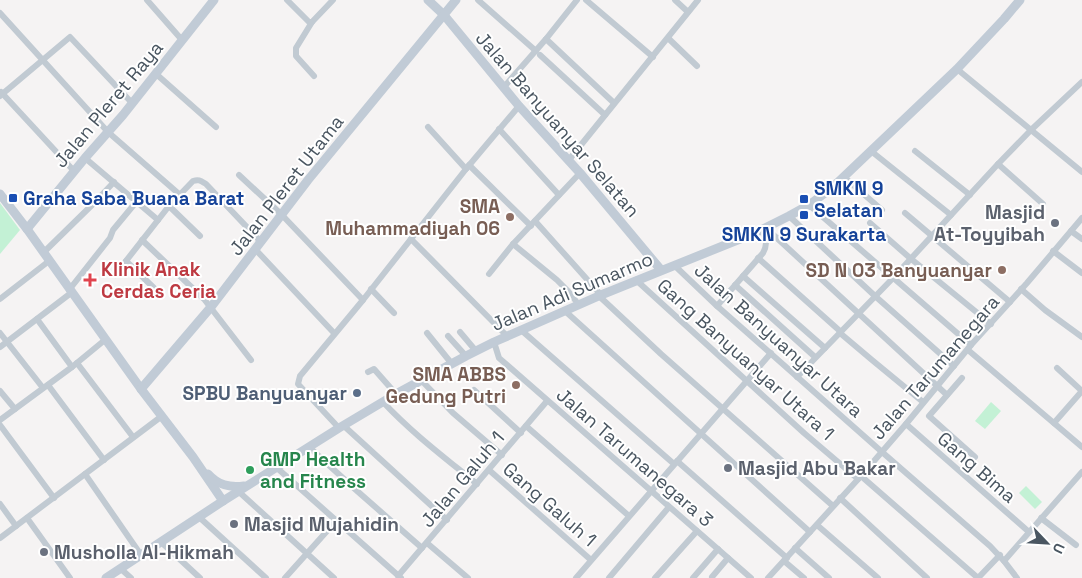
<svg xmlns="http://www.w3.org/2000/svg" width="1082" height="578" viewBox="0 0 1082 578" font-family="'Space Grotesk',sans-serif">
  <rect width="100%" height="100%" fill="#f5f3f3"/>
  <g fill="#c3f1d5">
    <path d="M0 203 20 230 0 254Z"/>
    <path d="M991 402 1001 411 985 429 975 421Z"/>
    <path d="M1026 486 1042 502 1035 509 1019 493Z"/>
  </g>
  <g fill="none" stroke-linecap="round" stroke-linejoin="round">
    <g stroke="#c1cad2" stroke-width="6">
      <path d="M147 0 182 40"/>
      <path d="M287 0 309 22H312L333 0"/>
      <path d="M478 0 536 51"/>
      <path d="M586 0 653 57"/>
      <path d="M675 0 688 12"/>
      <path d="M0 13 108 132 179 194"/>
      <path d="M312 22 296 48V56L314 76"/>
      <path d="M668 38 697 66"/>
      <path d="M546 39 614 103"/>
      <path d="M540 55 605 115"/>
      <path d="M957 69 1082 172"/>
      <path d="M155 73 216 127"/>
      <path d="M504 87 546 39 577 0"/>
      <path d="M1 92 74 171"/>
      <path d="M0 96 70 37 132 103"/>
      <path d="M428 127 466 169"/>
      <path d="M499 129 559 195"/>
      <path d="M871 151 951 215"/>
      <path d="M915 151 970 195"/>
      <path d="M85 158 158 220"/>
      <path d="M568 161 698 0"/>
      <path d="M998 164 1043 204"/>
      <path d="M469 165 531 226"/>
      <path d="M239 175 281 214 363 300"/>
      <path d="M844 177 882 210"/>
      <path d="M809 205 971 345"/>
      <path d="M169 206 200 236"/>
      <path d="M905 213 1010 302"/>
      <path d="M789 216 875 296 954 366"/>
      <path d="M535 221 601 295"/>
      <path d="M870 223 910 258 991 324"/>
      <path d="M766 228 947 395"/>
      <path d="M1071 231 1082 239"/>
      <path d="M411 239 507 336"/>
      <path d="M142 240 204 299 251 360"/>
      <path d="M513 244 557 280 568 291 579 305"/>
      <path d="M255 249 334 333"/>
      <path d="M1053 251 1082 273"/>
      <path d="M43 253 93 204 114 182"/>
      <path d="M758 258 841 332"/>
      <path d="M126 261 154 288"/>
      <path d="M674 265 717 306 882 452 990 546 1004 561 1017 578"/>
      <path d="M489 274 513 244 580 173"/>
      <path d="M115 275 169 206 193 181C199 179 201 181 206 184L261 242"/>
      <path d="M743 276 825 348"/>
      <path d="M636 280 804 433 858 479"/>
      <path d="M735 285 815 357"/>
      <path d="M371 289 394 313"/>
      <path d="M1021 289 1045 310 1082 337"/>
      <path d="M69 290 110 238 113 230 137 201"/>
      <path d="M599 296 661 354 833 506"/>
      <path d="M0 299 49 261"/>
      <path d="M717 306 763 253C768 244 766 239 762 230"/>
      <path d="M565 311 810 532"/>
      <path d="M37 319 72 367"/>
      <path d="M521 330 674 464"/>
      <path d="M460 332 476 351"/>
      <path d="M0 333 43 388"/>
      <path d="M427 333 452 364"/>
      <path d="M840 333 872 360 923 402"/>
      <path d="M448 336 466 356"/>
      <path d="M494 342 499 358 751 578"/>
      <path d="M0 347 71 293"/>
      <path d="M968 350 1082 447"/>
      <path d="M77 363 133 437"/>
      <path d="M1057 368 1082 391"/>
      <path d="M368 372 374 369 396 394"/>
      <path d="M797 377 894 277 998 164 1031 130 1082 82"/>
      <path d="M962 378 929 416 975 457"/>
      <path d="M421 380 453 413 502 455"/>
      <path d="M48 385 104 460"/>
      <path d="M474 390 521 433"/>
      <path d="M0 391 15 409"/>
      <path d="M383 402C412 433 444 457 477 484"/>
      <path d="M0 420 72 367 106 339"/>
      <path d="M1054 423 1082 391"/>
      <path d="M906 424 1029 532"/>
      <path d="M0 425 54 498"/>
      <path d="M344 426 447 520"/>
      <path d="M526 426 629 516"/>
      <path d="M339 428 298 384 300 376 363 300 466 169 519 106"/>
      <path d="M309 447 356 490 422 548"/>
      <path d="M677 461 787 558"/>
      <path d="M277 468 401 578"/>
      <path d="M489 470 591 560"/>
      <path d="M85 474 141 555"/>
      <path d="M861 476 978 578 1000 555"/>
      <path d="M238 491 334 578"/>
      <path d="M840 498 927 578"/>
      <path d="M0 504 16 526"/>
      <path d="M199 517 266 578"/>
      <path d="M27 518 70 578"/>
      <path d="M1041 518 1076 545"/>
      <path d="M817 525 878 578"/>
      <path d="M0 538 162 416"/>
      <path d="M161 542 200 578"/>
      <path d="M427 543 468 578"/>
      <path d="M795 548 829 578"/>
      <path d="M784 561 804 578"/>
      <path d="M1004 561 1082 472"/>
      <path d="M121 569 131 578"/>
      <path d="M398 576 547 401"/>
      <path d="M712 577 728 558"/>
      <path d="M285 578 336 521"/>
      <path d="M576 578 771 353"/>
      <path d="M609 578 669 507"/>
      <path d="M655 578 697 531"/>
      <path d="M693 578 718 549"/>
      <path d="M768 578 861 476 906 424 971 345 1027 283 1082 218"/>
    </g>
    <g stroke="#c1cbd6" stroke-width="9">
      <path d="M428 0 444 15 519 106 580 173 661 270"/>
      <path d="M0 194 27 229 141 389 193 457 223 501"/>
      <path d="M27 229 85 158 123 115 214 0"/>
      <path d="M141 389 211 307 308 180 456 0"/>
      <path d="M208 474C218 485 229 488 244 486"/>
      <path d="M106 578 223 501 339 428 396 394 466 356 494 342 601 295 755 233 789 216 809 205 833 187 957 69 1004 19 1020 0"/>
    </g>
  </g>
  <g fill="#1a4fb4" stroke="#fff" stroke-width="2">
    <rect x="8" y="193" width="10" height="10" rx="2.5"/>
    <rect x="799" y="194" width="10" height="10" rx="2.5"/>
    <rect x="799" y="210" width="10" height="10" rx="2.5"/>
  </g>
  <g fill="#8d6e63" stroke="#fff" stroke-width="2">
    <circle cx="510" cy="217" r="5"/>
    <circle cx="1002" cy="270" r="5"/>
    <circle cx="516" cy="385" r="5"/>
  </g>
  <g fill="#6b7280" stroke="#fff" stroke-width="2">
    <circle cx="1055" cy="223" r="5"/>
    <circle cx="728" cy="468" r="5"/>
    <circle cx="234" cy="524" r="5"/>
    <circle cx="44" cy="552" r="5"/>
  </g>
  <path fill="#e0444e" stroke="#fff" stroke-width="2" d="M87.5 272.5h5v5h5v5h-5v5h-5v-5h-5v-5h5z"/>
  <circle fill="#5c6f8a" stroke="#fff" stroke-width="2" cx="357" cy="393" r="5"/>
  <circle fill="#2e9e5b" stroke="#fff" stroke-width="2" cx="250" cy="470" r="5"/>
  <g text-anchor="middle" stroke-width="4" stroke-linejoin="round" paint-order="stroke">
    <g font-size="19" fill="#4a5661" stroke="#fff">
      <text transform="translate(108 104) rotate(-50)" y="7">Jalan Pleret Raya</text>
      <text transform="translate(558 124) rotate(49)" y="7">Jalan Banyuanyar Selatan</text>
      <text transform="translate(286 185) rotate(-52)" y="7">Jalan Pleret Utama</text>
      <text transform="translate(572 291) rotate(-23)" y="7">Jalan Adi Sumarmo</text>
      <text transform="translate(779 340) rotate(42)" y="7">Jalan Banyuanyar Utara</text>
      <text transform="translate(746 359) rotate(42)" y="7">Gang Banyuanyar Utara 1</text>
      <text transform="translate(935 367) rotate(-49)" y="7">Jalan Tarumanegara</text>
      <text transform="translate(635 457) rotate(41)" y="7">Jalan Tarumanegara 3</text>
      <text transform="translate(977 467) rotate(41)" y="7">Gang Bima</text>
      <text transform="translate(462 479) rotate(-50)" y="7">Jalan Galuh 1</text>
      <text transform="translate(550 504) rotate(41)" y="7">Gang Galuh 1</text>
    </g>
    <g font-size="19" font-weight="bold" fill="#164399" stroke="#fff" text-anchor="start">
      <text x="814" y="195">SMKN 9<tspan x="814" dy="22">Selatan</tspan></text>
      <text x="23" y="205">Graha Saba Buana Barat</text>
      <text x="804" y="241" text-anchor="middle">SMKN 9 Surakarta</text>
    </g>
    <g font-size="19" font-weight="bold" fill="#785e54" stroke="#fff" text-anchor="end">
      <text x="500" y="213">SMA<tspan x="500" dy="22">Muhammadiyah 06</tspan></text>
      <text x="992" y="277">SD N 03 Banyuanyar</text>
      <text x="506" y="381">SMA ABBS<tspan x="506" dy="22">Gedung Putri</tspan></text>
    </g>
    <g font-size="19" font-weight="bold" fill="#5b616d" stroke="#fff" text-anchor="start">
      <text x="1045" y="219" text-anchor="end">Masjid<tspan x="1045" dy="22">At-Toyyibah</tspan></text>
      <text x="738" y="475">Masjid Abu Bakar</text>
      <text x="244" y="531">Masjid Mujahidin</text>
      <text x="54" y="559">Musholla Al-Hikmah</text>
    </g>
    <g font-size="19" font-weight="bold" fill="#be3a42" stroke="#fff" text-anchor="start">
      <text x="101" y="276">Klinik Anak<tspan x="101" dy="22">Cerdas Ceria</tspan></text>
    </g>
    <g font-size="19" font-weight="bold" fill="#4e5e75" stroke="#fff" text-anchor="end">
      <text x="347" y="400">SPBU Banyuanyar</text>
    </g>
    <g font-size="19" font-weight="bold" fill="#27864d" stroke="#fff" text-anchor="start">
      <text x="260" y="466">GMP Health<tspan x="260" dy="22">and Fitness</tspan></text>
    </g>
  </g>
  <g transform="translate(1047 543) rotate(115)" stroke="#ffffff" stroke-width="4" paint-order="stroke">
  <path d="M0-4L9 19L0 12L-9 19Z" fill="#4a5661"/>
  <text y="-8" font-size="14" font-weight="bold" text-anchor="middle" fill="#4a5661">U</text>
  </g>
</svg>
